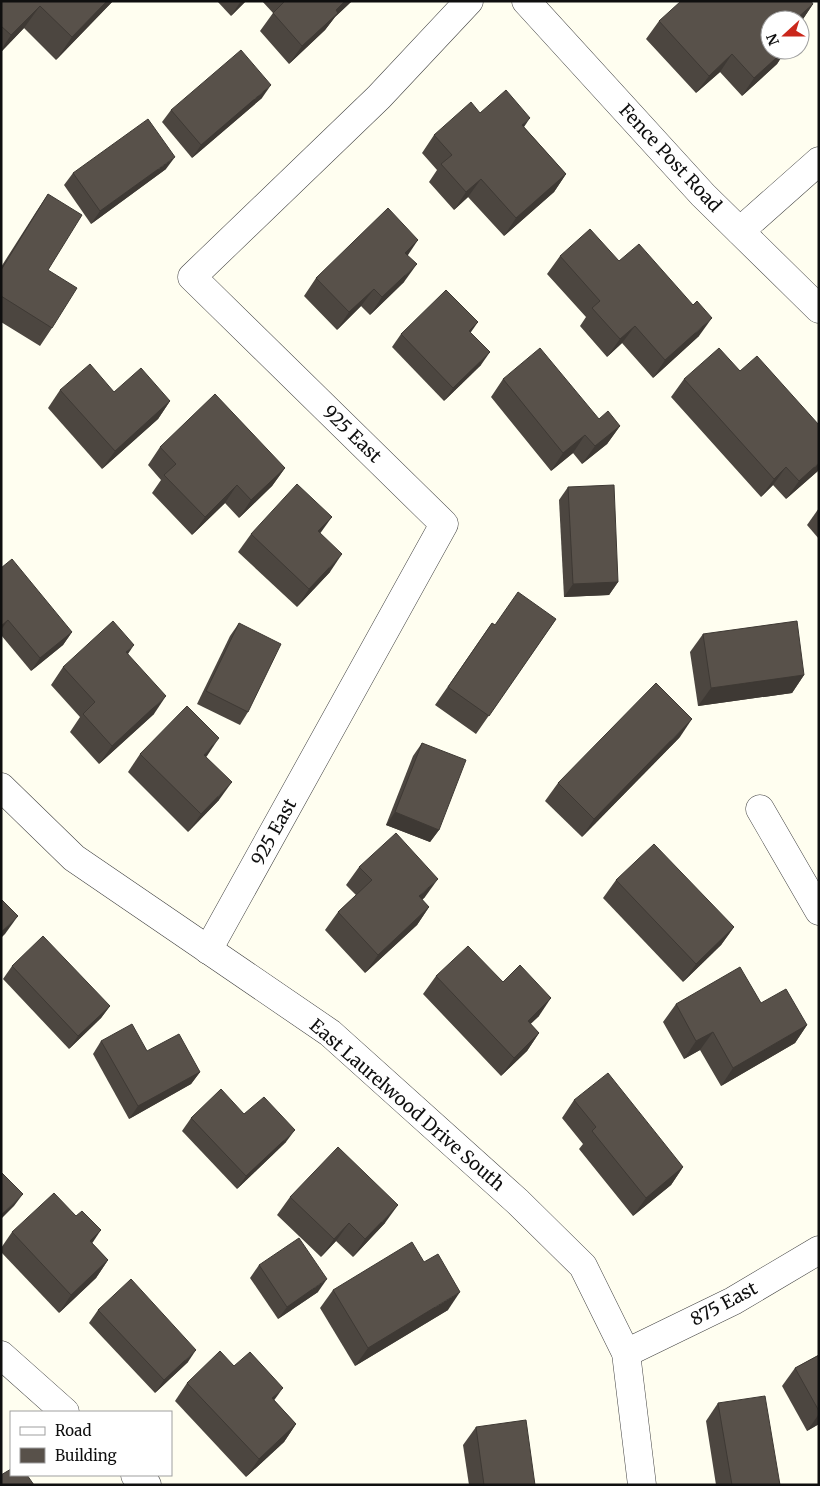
<svg xmlns="http://www.w3.org/2000/svg" width="820" height="1486" viewBox="0 0 820 1486" font-family="Merriweather,serif">
  <rect width="100%" height="100%" fill="#fffef0"/>
  <g fill="none" stroke-linecap="round" stroke-linejoin="round">
    <g stroke="#424242" stroke-width="29">
      <g id="minor">
        <path d="M526 1 703 195 819 309"/>
        <path d="M740 231 819 161"/>
        <path d="M1 787 74 858 330 1033 518 1202 583 1266 626 1353 642 1485"/>
        <path d="M760 809 819 911"/>
        <path d="M208 950 444 524 192 277 379 97 469 1"/>
        <path d="M626 1353 733 1301 819 1250"/>
        <path d="M1 1355 65 1412"/>
        <path d="M135 1475 147 1485"/>
      </g>
    </g>
    <use href="#minor" stroke="#fff" stroke-width="28"/>
  </g>
  <g fill="#4c4640">
    <path d="M1 1H113L56 60 24 28 1 52Z"/>
    <path d="M217 1H246L231 16Z"/>
    <path d="M262 1H352L335 17 325 30 289 64 260 31 273 13Z"/>
    <path d="M813 4 801 22 800 20 770 50H786L777 64 742 96 720 72 696 93 646 39 659 21Z"/>
    <path d="M262 98 192 158 162 122 171 110Z"/>
    <path d="M480 113 524 127 566 174 554 192 504 236 468 197 454 210 429 182 437 170 422 153 434 135Z"/>
    <path d="M166 169 91 224 64 185 73 173Z"/>
    <path d="M48 194V270L52 328 40 346 1 322V267L36 212Z"/>
    <path d="M408 255 404 282 370 315 361 306 337 330 304 296 316 278Z"/>
    <path d="M560 256 619 261 699 336 653 378 622 343 607 357 580 326 586 317 547 274Z"/>
    <path d="M470 332 481 365 444 401 392 347 401 334Z"/>
    <path d="M503 379 599 419 620 426 607 444 582 464 573 453 551 471 491 397Z"/>
    <path d="M684 379 819 470 786 499 773 485 761 497 671 397Z"/>
    <path d="M60 390 114 392 170 401 158 419 102 469 48 408Z"/>
    <path d="M160 447 285 468 272 486 239 518 225 503 192 535 152 493 161 480 148 465Z"/>
    <path d="M568 487 618 582 609 595 564 597 559 500Z"/>
    <path d="M819 508V539L807 525Z"/>
    <path d="M320 533 330 572 297 607 238 552 251 534Z"/>
    <path d="M1 568 72 632 63 645 31 671 1 635Z"/>
    <path d="M556 619 476 734 435 705 492 623 495 625Z"/>
    <path d="M239 623 248 712 240 725 197 704 230 636Z"/>
    <path d="M703 634 804 675 792 693 698 706 690 652Z"/>
    <path d="M128 654 154 714 99 764 70 732 80 717 51 685 63 667Z"/>
    <path d="M680 737 582 837 545 801 558 783Z"/>
    <path d="M422 743 439 830 430 842 386 825 413 756Z"/>
    <path d="M140 754 206 757 219 800 188 832 128 772Z"/>
    <path d="M359 867 425 897 422 900 429 907 417 925 365 973 325 930 338 912 356 895 346 885Z"/>
    <path d="M616 880 734 927 721 945 683 982 603 898Z"/>
    <path d="M12 966 110 1006 101 1018 69 1049 3 979Z"/>
    <path d="M436 976 503 982 539 1016 530 1024 539 1033 527 1051 501 1076 423 994Z"/>
    <path d="M761 1003 807 1025 795 1043 721 1086 700 1050 684 1059 663 1022 676 1004Z"/>
    <path d="M101 1041 147 1051 200 1072 191 1084 129 1119 93 1054Z"/>
    <path d="M574 1100 683 1167 671 1185 633 1216 579 1149 583 1144 562 1118Z"/>
    <path d="M244 1114 286 1142 237 1189 182 1131 191 1118Z"/>
    <path d="M290 1197 385 1223 353 1257 336 1241 321 1257 277 1215Z"/>
    <path d="M12 1232 92 1243 108 1260 96 1278 59 1313 1 1252V1248Z"/>
    <path d="M259 1265 318 1292 278 1319 250 1278Z"/>
    <path d="M333 1290 448 1310 355 1366 320 1308Z"/>
    <path d="M98 1310 188 1362 155 1393 89 1323Z"/>
    <path d="M819 1355V1424L807 1431 782 1386 795 1368Z"/>
    <path d="M234 1366 274 1400 296 1424 284 1442 246 1477 175 1401 187 1383Z"/>
    <path d="M718 1403 780 1485H716L706 1421Z"/>
    <path d="M476 1427 535 1485H469L463 1445Z"/>
  </g>
  <g fill="#3e3934">
    <path d="M107 1H113L56 60 72 37Z"/>
    <path d="M241 1H246L231 16Z"/>
    <path d="M345 1H352L335 17 325 30 289 64 302 46 336 10Z"/>
    <path d="M813 4 801 22H800V20H795Z"/>
    <path d="M40 6 24 28 1 52V50L11 35Z"/>
    <path d="M785 50H786L777 64 742 96 754 78Z"/>
    <path d="M732 54 720 72 696 93 709 76Z"/>
    <path d="M271 85 262 98 192 158 201 145Z"/>
    <path d="M530 118 518 136 522 125Z"/>
    <path d="M175 157 166 169 91 224 100 211Z"/>
    <path d="M566 174 554 192 504 236 516 218Z"/>
    <path d="M481 179 468 197 454 210 466 192Z"/>
    <path d="M418 240 406 258 405 253Z"/>
    <path d="M417 264 404 282 370 315 382 297Z"/>
    <path d="M374 289 361 306 337 330 349 312Z"/>
    <path d="M712 318 699 336 653 378 665 360Z"/>
    <path d="M478 322 469 335V331Z"/>
    <path d="M635 326 622 343 607 357 620 339Z"/>
    <path d="M490 352 481 365 444 401 453 388Z"/>
    <path d="M170 401 158 419 102 469 115 451Z"/>
    <path d="M620 426 607 444 582 464 595 446Z"/>
    <path d="M585 435 573 453 551 471 563 453Z"/>
    <path d="M819 463V470L786 499 799 481Z"/>
    <path d="M786 467 773 485 761 497 774 479Z"/>
    <path d="M285 468 272 486 239 518 251 500Z"/>
    <path d="M237 485 225 503 192 535 205 517Z"/>
    <path d="M332 517 319 535 318 531Z"/>
    <path d="M342 554 330 572 297 607 309 589Z"/>
    <path d="M618 582 609 595 564 597 573 584Z"/>
    <path d="M8 620 1 630V626Z"/>
    <path d="M72 632 63 645 31 671 40 658Z"/>
    <path d="M134 645 122 663 126 652Z"/>
    <path d="M804 675 792 693 698 706 711 688Z"/>
    <path d="M166 696 154 714 99 764 112 746Z"/>
    <path d="M692 719 680 737 582 837 594 819Z"/>
    <path d="M219 738 207 756 191 773 204 755Z"/>
    <path d="M232 782 219 800 188 832 201 814Z"/>
    <path d="M395 812 439 830 430 842 386 825Z"/>
    <path d="M438 879 425 897 406 914 419 896Z"/>
    <path d="M429 907 417 925 365 973 378 955Z"/>
    <path d="M18 916 5 934 1 938V932Z"/>
    <path d="M734 927 721 945 683 982 696 964Z"/>
    <path d="M551 998 539 1016 515 1039 528 1021Z"/>
    <path d="M110 1006 101 1018 69 1049 78 1036Z"/>
    <path d="M807 1025 795 1043 721 1086 733 1068Z"/>
    <path d="M713 1032 700 1050 684 1059 696 1041Z"/>
    <path d="M539 1033 527 1051 501 1076 514 1058Z"/>
    <path d="M200 1072 191 1084 129 1119 138 1106Z"/>
    <path d="M295 1130 286 1142 237 1189 246 1176Z"/>
    <path d="M683 1167 671 1185 633 1216 646 1198Z"/>
    <path d="M23 1194 14 1206 1 1219V1215Z"/>
    <path d="M398 1205 385 1223 353 1257 365 1239Z"/>
    <path d="M349 1223 336 1241 321 1257 334 1239Z"/>
    <path d="M101 1230 89 1248 90 1241Z"/>
    <path d="M108 1260 96 1278 59 1313 71 1295Z"/>
    <path d="M327 1279 318 1292 278 1319 287 1307Z"/>
    <path d="M460 1292 448 1310 355 1366 368 1348Z"/>
    <path d="M196 1350 188 1362 155 1393 164 1380Z"/>
    <path d="M283 1388 270 1406 272 1398Z"/>
    <path d="M819 1414V1424L807 1431Z"/>
    <path d="M296 1424 284 1442 246 1477 259 1459Z"/>
  </g>
  <g fill="#58514a" stroke="#3e3934">
    <path d="M1 1H107L72 37 40 6 11 35 1 26Z"/>
    <path d="M285 1H345L336 10 338 13 302 46 273 13Z"/>
    <path d="M681 1H811L813 4 795 20H770V50H785L754 78 732 54 709 76 659 21Z"/>
    <path d="M241 50 271 85 201 145 171 110Z"/>
    <path d="M506 90 530 118 522 125 566 174 516 218 481 179 466 192 441 164 452 155 434 135 471 102 480 113Z"/>
    <path d="M148 119 175 157 100 211 73 173Z"/>
    <path d="M48 194 82 215 48 270 77 288 52 328 1 296V270Z"/>
    <path d="M388 208 418 240 405 253 417 264 382 297 374 289 349 312 316 278Z"/>
    <path d="M590 229 619 261 639 244 693 305 697 301 712 318 665 360 635 326 620 339 592 308 600 301 560 256Z"/>
    <path d="M446 290 478 322 469 331 490 352 453 388 401 334Z"/>
    <path d="M540 348 599 419 608 411 620 426 595 446 585 435 563 453 503 379Z"/>
    <path d="M719 348 740 371 757 356 819 425V463L799 481 786 467 774 479 684 379Z"/>
    <path d="M90 364 114 392 141 368 170 401 115 451 60 390Z"/>
    <path d="M215 394 285 468 251 500 237 485 205 517 164 475 176 464 160 447Z"/>
    <path d="M297 484 332 517 318 531 342 554 309 589 251 534Z"/>
    <path d="M614 485 618 582 573 584 568 487Z"/>
    <path d="M12 559 72 632 40 658 8 620 1 626V568Z"/>
    <path d="M518 592 556 619 489 716 448 687 492 623 495 625Z"/>
    <path d="M113 621 134 645 126 652 166 696 112 746 83 714 95 702 63 667Z"/>
    <path d="M797 621 804 675 711 688 703 634Z"/>
    <path d="M239 623 281 644 248 712 206 691Z"/>
    <path d="M656 683 692 719 594 819 558 783Z"/>
    <path d="M187 706 219 738 204 755 232 782 201 814 140 754Z"/>
    <path d="M422 743 466 760 439 830 395 812Z"/>
    <path d="M396 833 438 879 419 896 429 907 378 955 338 912 372 880 359 867Z"/>
    <path d="M654 844 734 927 696 964 616 880Z"/>
    <path d="M1 899 18 916 1 932Z"/>
    <path d="M43 936 110 1006 78 1036 12 966Z"/>
    <path d="M468 946 503 982 520 965 551 998 528 1021 539 1033 514 1058 436 976Z"/>
    <path d="M740 967 761 1003 786 989 807 1025 733 1068 713 1032 696 1041 676 1004Z"/>
    <path d="M132 1024 147 1051 179 1034 200 1072 138 1106 101 1041Z"/>
    <path d="M608 1073 683 1167 646 1198 592 1131 596 1127 574 1100Z"/>
    <path d="M221 1089 244 1114 264 1097 295 1130 246 1176 191 1118Z"/>
    <path d="M338 1147 398 1205 365 1239 349 1223 334 1239 290 1197Z"/>
    <path d="M1 1172 23 1194 1 1215Z"/>
    <path d="M54 1193 76 1216 82 1211 101 1230 90 1241 108 1260 71 1295 12 1232Z"/>
    <path d="M299 1238 327 1279 287 1307 259 1265Z"/>
    <path d="M412 1242 424 1262 438 1254 460 1292 368 1348 333 1290Z"/>
    <path d="M131 1279 196 1350 164 1380 98 1310Z"/>
    <path d="M220 1351 234 1366 250 1352 283 1388 272 1398 296 1424 259 1459 187 1383Z"/>
    <path d="M819 1355V1411L795 1368Z"/>
    <path d="M765 1396 780 1485H732L718 1403Z"/>
    <path d="M526 1420 535 1485H484L476 1427Z"/>
    <path d="M11 1469V1475H27L34 1485H1V1475Z"/>
  </g>
  <g text-anchor="middle" stroke-width="5" stroke-linejoin="round" paint-order="stroke">
    <g font-size="18" fill="#0f0f0f" stroke="#fff">
      <text transform="translate(670 158) rotate(47)" y="6">Fence Post Road</text>
      <text transform="translate(352 434) rotate(44)" y="6">925 East</text>
      <text transform="translate(274 832) rotate(-61)" y="6">925 East</text>
      <text transform="translate(407 1105) rotate(41)" y="6">East Laurelwood Drive South</text>
      <text transform="translate(724 1304) rotate(-28)" y="6">875 East</text>
    </g>
  </g>
  <rect width="820" height="1486" fill="none" stroke="#0f0f0f" stroke-width="5"/>
  <rect x="10" y="1411" width="162" height="65" fill="#ffffff" stroke="#9f9f9f"/>
  <rect x="20" y="1427" width="25" height="8" fill="#ffffff" stroke="#9f9f9f"/>
  <text x="55" y="1436" font-size="15" fill="#0f0f0f">Road</text>
  <rect x="20" y="1448" width="25" height="15" fill="#58514a" stroke="#9f9f9f"/>
  <text x="55" y="1461" font-size="15" fill="#0f0f0f">Building</text>
  <g transform="translate(785 35) rotate(249)"><circle r="24" fill="#ffffff" stroke="#9f9f9f"/>
  <path d="M0-4L9 19L0 12L-9 19Z" fill="#ca271b"/>
  <text y="-8" font-size="14" font-weight="bold" text-anchor="middle" fill="#0f0f0f">N</text>
  </g>
</svg>
